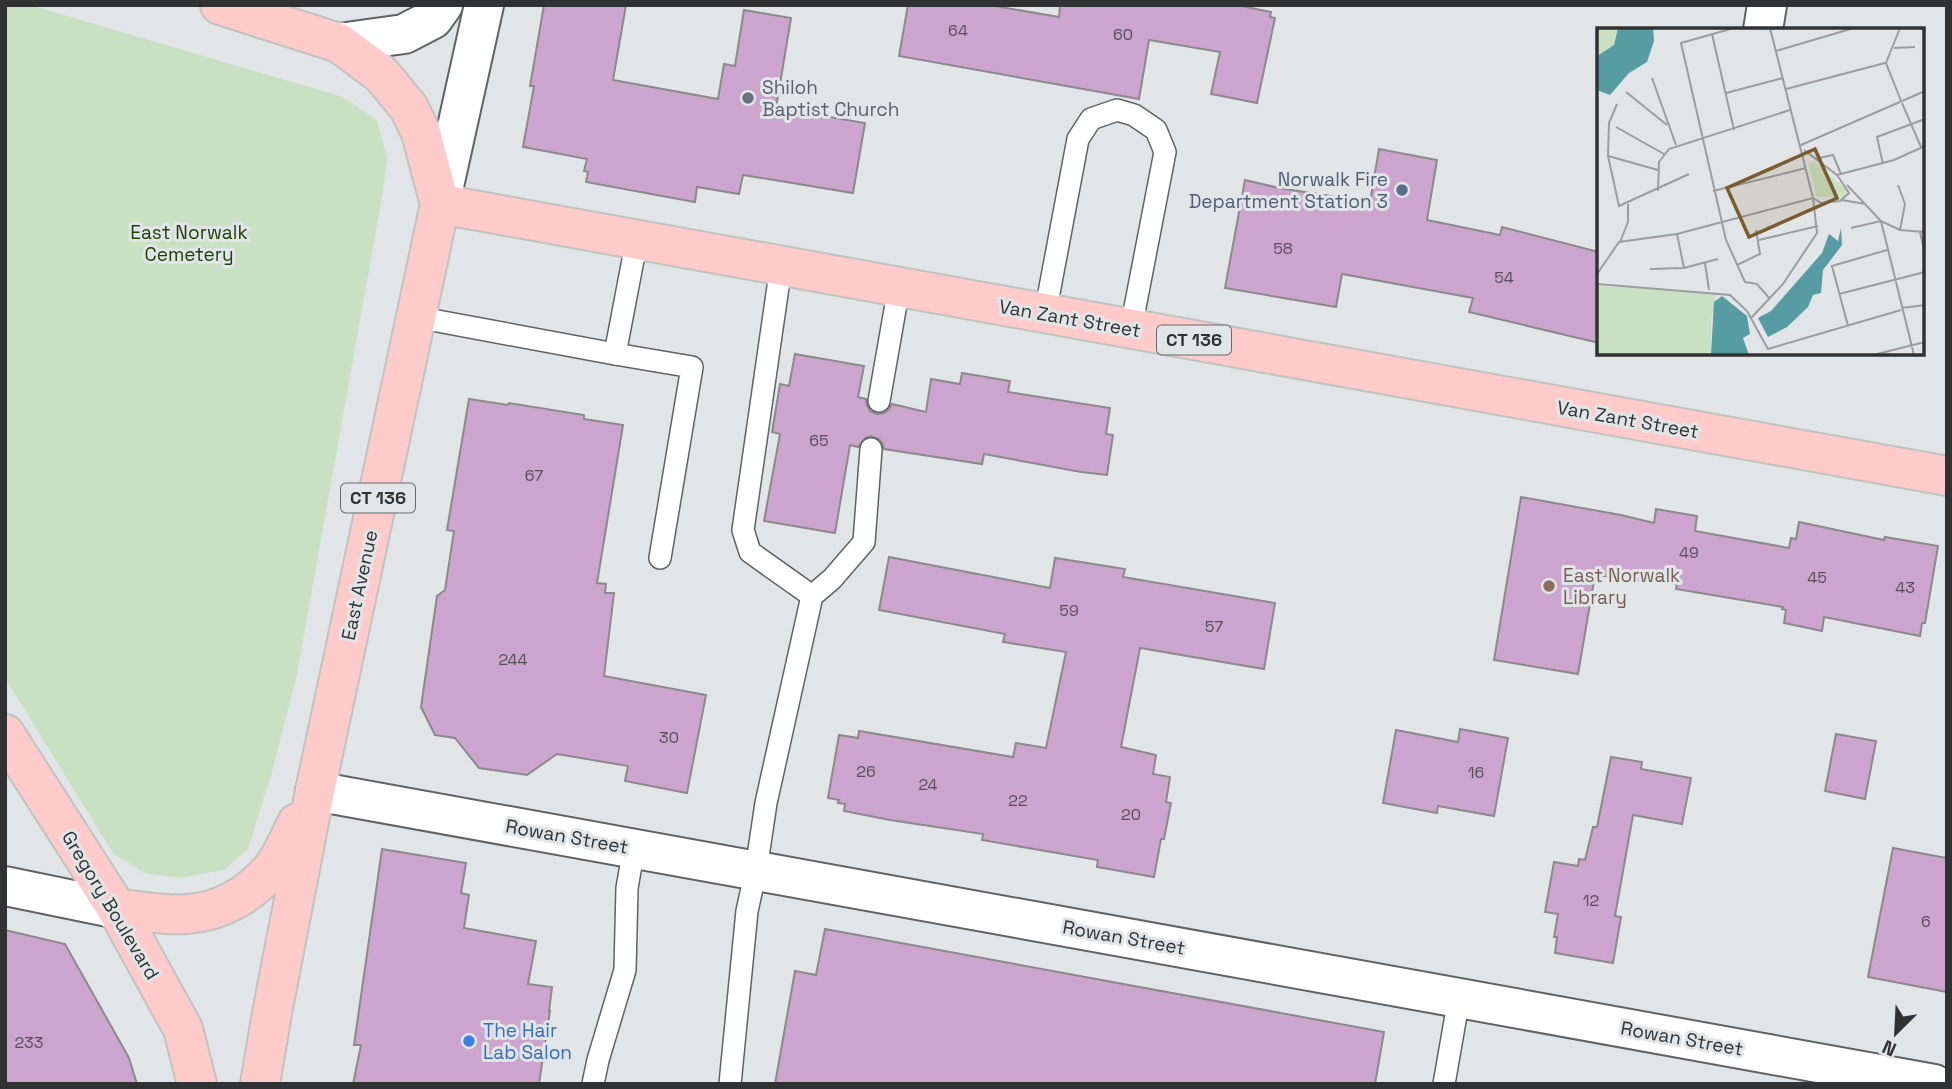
<svg xmlns="http://www.w3.org/2000/svg" width="1952" height="1089" viewBox="0 0 1952 1089" font-family="'Space Grotesk',sans-serif">
  <rect width="100%" height="100%" fill="#e2e5e8"/>
  <path fill="#cae0c2" d="M5 5H30L343 97 377 120 387 158 383 191 297 674 271 776 248 849 224 870 180 878 144 873 113 853 5 678Z"/>
  <g fill="#cba5ce" stroke="#8c898c" stroke-width="2">
    <path d="M544 5H626L613 80 718 99 724 64 735 66 744 10 791 18 776 108 865 123 853 193 743 175 739 194 697 187 695 202 586 182 588 172 584 171 587 159 523 147 534 86H530Z"/>
    <path d="M908 5H989L1059 17 1060 5H1237L1271 12 1270 17 1275 18 1257 103 1211 94 1220 52 1149 40 1139 99 899 56Z"/>
    <path d="M1379 149 1437 160 1427 220 1500 235 1502 227 1599 252V343L1469 312 1473 298 1342 274 1336 307 1225 288 1245 180 1279 188 1370 202Z"/>
    <path d="M795 354 864 366 858 397 866 399 867 405 870 411 877 414 884 413 889 409 892 404 926 412 931 379 960 384 962 373 1010 381 1008 392 1110 408 1106 434 1113 435 1107 475 1081 472 984 454 982 464 884 449 882 443 879 439 871 436 865 438 858 447 850 445 835 533 764 521 780 434 772 432 780 384 789 386Z"/>
    <path d="M469 399 508 405 509 403 584 415V419L623 425 597 583 606 584 605 593H614L604 676 706 695 687 793 625 781 628 766 557 754 527 775 479 768 455 738 435 735 421 707 437 596 445 590 454 531 447 530Z"/>
    <path d="M1521 497 1621 515 1654 523 1656 509 1697 516 1695 531 1789 548 1791 538 1796 539 1799 522 1884 540 1885 537 1938 546 1925 623H1922L1920 636 1824 617 1822 631 1784 623 1786 610 1782 609 1783 607 1676 589 1677 584 1595 575 1578 674 1494 660Z"/>
    <path d="M889 557 1050 588 1055 558 1125 569 1123 577 1275 603 1264 669 1140 648 1121 747 1156 755 1153 774 1170 777 1166 802 1171 803 1164 839H1161L1154 877 1097 867 1098 860 982 840 983 834 890 820 844 811 845 804 838 803 839 800 828 798 839 735 858 738 859 731 1013 757 1016 743 1046 748 1066 652 1003 642 1005 634 879 610Z"/>
    <path d="M1460 729 1508 738 1494 816 1438 806 1437 813 1383 803 1396 730 1458 742Z"/>
    <path d="M1836 734 1876 741 1865 799 1825 791Z"/>
    <path d="M1611 757 1642 762 1641 769 1691 778 1682 824 1633 815 1615 916 1621 917 1613 963 1555 953 1557 937H1554L1558 914 1545 912 1554 862 1578 866 1579 859 1585 860 1593 827H1597Z"/>
    <path d="M1893 848 1947 858V992L1868 977Z"/>
    <path d="M382 849 466 863 461 893 469 895 464 928 536 941 528 984 552 987 549 1011H550L539 1084H353L361 1045H354Z"/>
    <path d="M825 929 1384 1032 1375 1084H775L795 971 816 975Z"/>
    <path d="M5 930 65 944 129 1058 137 1084H5Z"/>
  </g>
  <g fill="none" stroke-linecap="round" stroke-linejoin="round">
    <g stroke="#606365" stroke-width="24">
      <g id="service">
        <path d="M781 266 743 530 750 552 812 596"/>
        <path d="M1045 314 1078 139 1091 119 1117 110 1134 115 1156 130 1165 152 1131 328"/>
        <path d="M416 317 615 354 637 239"/>
        <path d="M615 354 692 367 660 558"/>
        <path d="M879 401 899 287"/>
        <path d="M593 1084 598 1060 625 970 627 888 634 848"/>
        <path d="M730 1084 747 911 756 870 766 803 812 596 832 579 864 542 871 449"/>
        <path d="M1444 1084 1459 998"/>
      </g>
    </g>
    <g stroke="#606365" stroke-width="42">
      <g id="minor">
        <path d="M1763 30 1767 5"/>
        <path d="M339 43 404 34 433 19 443 5"/>
        <path d="M440 204 484 5"/>
        <path d="M315 791 1934 1084"/>
        <path d="M5 886 117 909"/>
      </g>
    </g>
    <g stroke="#c1c2c2" stroke-width="42">
      <g id="primary">
        <path d="M220 5 339 43 382 75 409 108 421 133 440 204 315 791 272 1013 260 1084"/>
        <path d="M440 204 1947 476"/>
        <path d="M5 734 117 909 183 1029 197 1084"/>
        <path d="M117 909C139 910 165 916 187 914 220 912 249 895 271 870 282 857 289 838 297 823"/>
      </g>
    </g>
    <use href="#service" stroke="#fff" stroke-width="21"/>
    <use href="#minor" stroke="#fff" stroke-width="38"/>
    <use href="#primary" stroke="#fecbcb" stroke-width="38"/>
  </g>
  <circle fill="#6b7280" stroke="#e2e5e8" stroke-width="2.5" cx="748" cy="98" r="7"/>
  <circle fill="#5c6f8a" stroke="#e2e5e8" stroke-width="2.5" cx="1402" cy="190" r="7"/>
  <circle fill="#8d6e63" stroke="#e2e5e8" stroke-width="2.5" cx="1549" cy="586" r="7"/>
  <circle fill="#3f7fe0" stroke="#e2e5e8" stroke-width="2.5" cx="469" cy="1041" r="7"/>
  <g text-anchor="middle" stroke-width="6" stroke-linejoin="round" paint-order="stroke">
    <g font-size="16" fill="#584f5a">
      <text x="958" y="36">64</text>
      <text x="1123" y="40">60</text>
      <text x="1283" y="254">58</text>
      <text x="1504" y="283">54</text>
      <text x="819" y="446">65</text>
      <text x="534" y="481">67</text>
      <text x="1689" y="558">49</text>
      <text x="1817" y="583">45</text>
      <text x="1905" y="593">43</text>
      <text x="1069" y="616">59</text>
      <text x="1214" y="632">57</text>
      <text x="513" y="665">244</text>
      <text x="669" y="743">30</text>
      <text x="866" y="777">26</text>
      <text x="1476" y="778">16</text>
      <text x="928" y="790">24</text>
      <text x="1018" y="806">22</text>
      <text x="1131" y="820">20</text>
      <text x="1591" y="906">12</text>
      <text x="1926" y="927">6</text>
      <text x="29" y="1048">233</text>
    </g>
    <g fill="#e2e5e8" stroke="#666869" stroke-width="2">
      <rect x="1157" y="325.5" width="74" height="29" rx="5"/>
      <rect x="341" y="483.5" width="74" height="29" rx="5"/>
    </g>
    <g font-size="18" font-weight="bold" fill="#313233">
      <text x="1194" y="346">CT 136</text>
      <text x="378" y="504">CT 136</text>
    </g>
    <g font-size="19" fill="#5b616d" stroke="#e2e5e8" text-anchor="start">
      <text x="762" y="94">Shiloh<tspan x="762" dy="22">Baptist Church</tspan></text>
    </g>
    <g font-size="19" fill="#4e5e75" stroke="#e2e5e8" text-anchor="end">
      <text x="1388" y="186">Norwalk Fire<tspan x="1388" dy="22">Department Station 3</tspan></text>
    </g>
    <g font-size="19" fill="#1c4404" stroke="#e2e5e8">
      <text x="189" y="239">East Norwalk<tspan x="189" dy="22">Cemetery</tspan></text>
    </g>
    <g font-size="19" fill="#313233" stroke="#e2e5e8">
      <text transform="translate(1070 318) rotate(10)" y="7">Van Zant Street</text>
      <text transform="translate(1628 419) rotate(10)" y="7">Van Zant Street</text>
      <text transform="translate(359 585) rotate(-78)" y="7">East Avenue</text>
      <text transform="translate(567 836) rotate(10)" y="7">Rowan Street</text>
      <text transform="translate(111 905) rotate(59)" y="7">Gregory Boulevard</text>
      <text transform="translate(1124 937) rotate(10)" y="7">Rowan Street</text>
      <text transform="translate(1682 1038) rotate(10)" y="7">Rowan Street</text>
    </g>
    <g font-size="19" fill="#785e54" stroke="#e2e5e8" text-anchor="start">
      <text x="1563" y="582">East Norwalk<tspan x="1563" dy="22">Library</tspan></text>
    </g>
    <g font-size="19" fill="#366cbe" stroke="#e2e5e8" text-anchor="start">
      <text x="483" y="1037">The Hair<tspan x="483" dy="22">Lab Salon</tspan></text>
    </g>
  </g>
  <g transform="translate(1597 28)">
    <rect width="327" height="327" fill="#e2e5e8"/>
    <path d="M0 0H21L17 17 0 28ZM218 134 250 162 247 169H219L212 136ZM0 258 120 265 114 294V327H0Z" fill="#cae0c2"/>
    <path d="M21 0H56L57 13 50 34 32 45 13 67 0 62V28L17 17ZM244 200 245 217 226 242 224 265 216 267 211 279 190 299 171 309 161 290 174 283 225 225 232 206 241 213ZM125 268 150 288 153 306 146 310 152 327H114L117 274Z" fill="#569ca2"/>
    <path fill="none" stroke="#9b9da0" stroke-width="2" d="M137 0 84 15 129 212 148 254M173 0 216 170M303 0 289 35 304 73M115 6 137 102M297 20 318 19M179 23 257 0M55 50 79 117M189 61 288 35M29 64 70 97M129 65 186 50M305 75 324 119M20 76 12 95 11 128 22 178 92 146M19 99 67 126M204 117 328 63M207 122 240 147 252 165 243 173 224 175 216 170M11 128 61 142M218 131 236 127 244 146M286 136 280 109 328 91M240 147 297 132 328 118M250 157 284 193 317 327M301 157 308 176 303 202M61 163 62 134 72 121 193 82M116 163 209 140M245 172 268 176M254 200 284 193 303 202 328 204M323 204 328 226M80 206 87 240M162 212 221 198M23 214 31 194V176M108 235 112 262M140 237 163 226 159 202M53 241 87 240 121 231M0 246 22 214 80 206 216 170M148 254 160 256 173 271M0 256 133 267 150 283 171 321 304 282M242 266 328 244M304 280 328 277M154 290 186 256 220 205 216 170M251 298 235 238 290 222M276 327 328 314"/>
    <path fill="#7a5c30" fill-opacity="0.15" stroke="#7a5c30" stroke-width="3.5" d="M218 121 240 170 152 209 130 160Z"/>
    <rect width="327" height="327" fill="none" stroke="#313233" stroke-width="3.5"/>
  </g>
  <rect width="1952" height="1089" fill="none" stroke="#313233" stroke-width="14"/>
  <g transform="translate(1896 1033) rotate(204)" stroke="#e2e5e8" stroke-width="5" paint-order="stroke">
  <path d="M0-5L12 26L0 18L-12 26Z" fill="#313233"/>
  <text y="-10" font-size="19" font-weight="bold" text-anchor="middle" fill="#313233">N</text>
  </g>
</svg>
